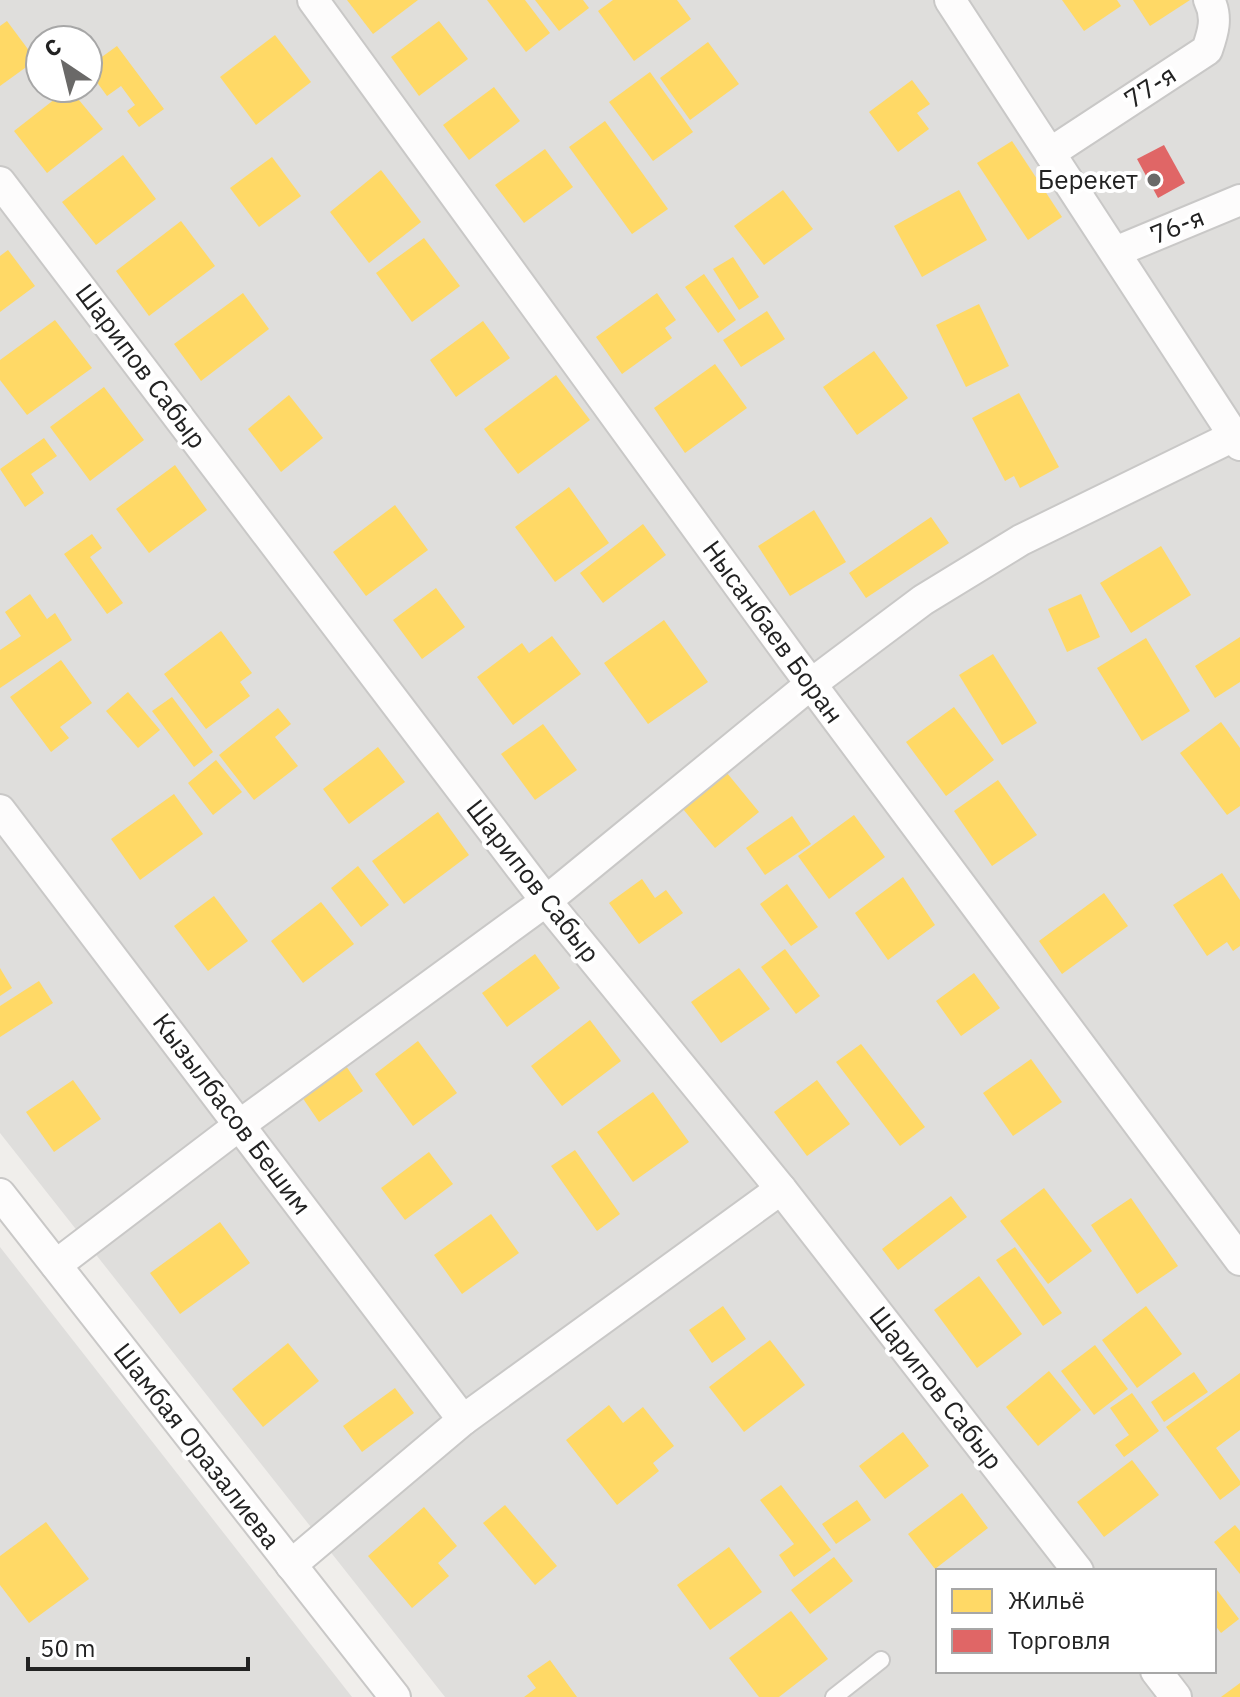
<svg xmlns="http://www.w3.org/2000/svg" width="1240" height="1697" viewBox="0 0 1240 1697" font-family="'IBM Plex Sans',sans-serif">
  <rect width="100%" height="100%" fill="#f0eeeb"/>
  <g fill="#dfdedc" fill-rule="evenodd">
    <path d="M0 0H1240V1697H445L0 1133ZM40 40H88V88H40ZM938 1571H1214V1671H938Z"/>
    <path d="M0 1247 352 1697H0Z"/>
  </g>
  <g fill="#ffd966">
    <path d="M347 0H418L373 34Z"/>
    <path d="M487 0H525L550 33 526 52Z"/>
    <path d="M535 0H583L589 8 559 31Z"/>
    <path d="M613 0H677L691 19 634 61 598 11Z"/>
    <path d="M1062 0H1117L1121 6 1084 31Z"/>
    <path d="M1133 0H1190L1150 26Z"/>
    <path d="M7 21 36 60 0 86V26Z"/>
    <path d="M439 21 468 59 419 96 391 57Z"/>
    <path d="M275 35 311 82 256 125 220 77Z"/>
    <path d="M708 42 739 84 690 120 660 78Z"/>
    <path d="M117 46 164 109 139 127 127 111 135 105 121 86 107 96 88 70V67Z"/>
    <path d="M650 72 693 132 653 161 609 102Z"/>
    <path d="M912 80 930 104 917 113 929 129 898 152 869 112Z"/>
    <path d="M494 87 520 121 469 160 443 125Z"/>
    <path d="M69 88 103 129 47 173 14 131Z"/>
    <path d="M605 121 668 209 632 234 569 147Z"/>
    <path d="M1012 141 1062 217 1028 240 977 163Z"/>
    <path d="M545 149 573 187 524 223 495 185Z"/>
    <path d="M123 155 156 199 96 245 62 202Z"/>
    <path d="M272 157 301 196 259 227 230 188Z"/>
    <path d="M381 170 421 222 369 263 330 212Z"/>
    <path d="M783 190 813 229 764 265 734 226Z"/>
    <path d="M959 190 987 240 922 277 894 226Z"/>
    <path d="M181 221 215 266 149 316 116 271Z"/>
    <path d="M424 238 460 286 412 322 376 273Z"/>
    <path d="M8 250 35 286 0 312V256Z"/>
    <path d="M733 257 759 297 739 310 713 269Z"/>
    <path d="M704 274 736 320 718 333 685 287Z"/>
    <path d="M243 293 269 329 201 381 174 344Z"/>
    <path d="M657 293 676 320 665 328 672 338 622 374 596 337Z"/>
    <path d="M979 304 1009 366 966 387 936 325Z"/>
    <path d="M767 311 785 339 741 367 723 340Z"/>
    <path d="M55 320 92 368 27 415 0 380V360Z"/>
    <path d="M483 321 510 358 456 397 430 360Z"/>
    <path d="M874 351 908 398 857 435 823 387Z"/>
    <path d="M715 364 747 408 685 453 654 408Z"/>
    <path d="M556 375 590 420 518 474 484 429Z"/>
    <path d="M104 387 144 440 90 481 50 427Z"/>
    <path d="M1019 393 1059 467 1020 488 1014 476 1005 481 972 418Z"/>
    <path d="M289 395 323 438 281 472 248 429Z"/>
    <path d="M44 438 57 456 31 474 44 493 25 507 0 469Z"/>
    <path d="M175 465 207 510 149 553 116 509Z"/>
    <path d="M569 487 609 543 555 582 515 527Z"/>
    <path d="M395 505 428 550 366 596 333 552Z"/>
    <path d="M814 510 846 562 790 596 758 546Z"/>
    <path d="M931 517 949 543 866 598 849 573Z"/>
    <path d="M643 524 666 555 603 603 580 573Z"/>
    <path d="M92 534 102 548 90 557 123 603 107 614 64 554Z"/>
    <path d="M1161 546 1191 595 1131 633 1100 583Z"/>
    <path d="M436 588 465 627 422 659 393 620Z"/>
    <path d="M30 594 47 619 55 613 72 640 0 688V650L21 636 5 612Z"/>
    <path d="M1081 594 1100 637 1067 652 1048 609Z"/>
    <path d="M664 620 708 682 648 724 604 663Z"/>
    <path d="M221 631 252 673 240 682 250 696 206 729 164 674Z"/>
    <path d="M552 636 581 674 513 725 477 677 522 643 529 653Z"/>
    <path d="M1240 637V682L1215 698 1195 666Z"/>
    <path d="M1146 638 1190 711 1142 741 1097 668Z"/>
    <path d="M993 654 1037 723 1002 745 959 675Z"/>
    <path d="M61 660 92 703 60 727 69 738 51 752 10 697Z"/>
    <path d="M128 692 160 730 138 748 106 711Z"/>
    <path d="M172 697 213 752 194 767 152 711Z"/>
    <path d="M954 707 994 760 946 796 906 742Z"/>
    <path d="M278 708 291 724 275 737 298 766 254 800 219 755Z"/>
    <path d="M1221 722 1240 748V806L1227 815 1180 753Z"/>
    <path d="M543 724 577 770 535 800 501 754Z"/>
    <path d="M378 747 405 782 349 824 323 789Z"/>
    <path d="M216 760 242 792 213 815 188 783Z"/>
    <path d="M727 773 759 812 715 848 683 809Z"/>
    <path d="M998 780 1037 835 992 866 954 811Z"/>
    <path d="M174 794 203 834 140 880 111 839Z"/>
    <path d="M438 812 469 855 404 904 372 861Z"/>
    <path d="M854 815 885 857 829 899 798 856Z"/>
    <path d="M792 816 811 844 765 875 746 848Z"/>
    <path d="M358 866 389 905 361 927 331 888Z"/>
    <path d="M1222 873 1240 900V946L1233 951 1227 942 1207 956 1173 905Z"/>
    <path d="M903 877 935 925 888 960 855 913Z"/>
    <path d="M642 879 655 898 666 890 683 913 639 944 609 903Z"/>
    <path d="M787 884 818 927 791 946 760 904Z"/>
    <path d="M1104 893 1128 926 1062 974 1039 941Z"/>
    <path d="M214 896 248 941 208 971 174 926Z"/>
    <path d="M321 902 354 944 303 983 271 941Z"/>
    <path d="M785 949 820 996 796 1014 761 967Z"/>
    <path d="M535 954 560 988 507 1027 482 993Z"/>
    <path d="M0 968 12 988 0 996Z"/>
    <path d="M739 968 770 1009 721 1043 691 1002Z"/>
    <path d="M974 973 1000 1008 961 1036 936 1001Z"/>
    <path d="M39 981 53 1003 0 1037V1006Z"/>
    <path d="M590 1020 621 1061 562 1106 531 1066Z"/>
    <path d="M418 1041 457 1093 413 1126 375 1074Z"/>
    <path d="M861 1044 925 1127 900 1146 836 1062Z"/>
    <path d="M1031 1059 1062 1102 1013 1136 983 1093Z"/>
    <path d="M346 1066 363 1091 319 1122 302 1097Z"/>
    <path d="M73 1080 101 1119 54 1152 26 1112Z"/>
    <path d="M817 1080 850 1124 807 1156 774 1112Z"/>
    <path d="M653 1092 689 1142 633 1182 597 1132Z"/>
    <path d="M575 1150 620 1214 597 1231 551 1166Z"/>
    <path d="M429 1152 453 1184 405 1220 381 1188Z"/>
    <path d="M1044 1188 1092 1251 1048 1284 1000 1221Z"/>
    <path d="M951 1196 967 1217 898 1270 882 1249Z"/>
    <path d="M1131 1198 1178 1266 1137 1294 1091 1225Z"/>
    <path d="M491 1214 519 1253 462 1294 434 1255Z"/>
    <path d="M220 1222 250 1263 180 1314 150 1273Z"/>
    <path d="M1015 1247 1062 1313 1043 1326 996 1260Z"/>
    <path d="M979 1276 1022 1334 977 1368 934 1310Z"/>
    <path d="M723 1306 746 1339 712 1363 689 1330Z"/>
    <path d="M1146 1306 1182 1354 1137 1388 1102 1340Z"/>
    <path d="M770 1340 805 1385 744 1432 709 1387Z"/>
    <path d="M288 1343 319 1381 263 1427 232 1389Z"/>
    <path d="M1095 1345 1128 1389 1094 1415 1061 1371Z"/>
    <path d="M1049 1371 1081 1410 1038 1446 1006 1407Z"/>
    <path d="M1194 1372 1208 1392 1164 1422 1151 1402Z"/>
    <path d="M1240 1373V1430L1216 1448 1240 1481V1485L1220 1500 1166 1427Z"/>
    <path d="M395 1388 414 1413 362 1452 343 1426Z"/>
    <path d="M1132 1393 1159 1431 1124 1457 1115 1445 1129 1435 1110 1408Z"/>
    <path d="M609 1405 623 1423 643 1407 674 1446 653 1463 659 1471 617 1505 566 1440Z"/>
    <path d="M903 1432 929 1466 885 1499 859 1466Z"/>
    <path d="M1132 1460 1159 1495 1104 1537 1077 1502Z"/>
    <path d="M781 1485 831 1550 794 1577 779 1555 794 1544 760 1500Z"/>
    <path d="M962 1493 988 1528 935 1569 908 1534Z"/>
    <path d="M857 1500 871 1520 836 1544 822 1524Z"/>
    <path d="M505 1505 557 1566 535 1585 483 1523Z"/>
    <path d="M424 1507 457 1546 438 1563 449 1576 412 1608 368 1556Z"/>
    <path d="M46 1522 89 1579 29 1623 0 1585V1556Z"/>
    <path d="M1235 1525 1240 1531V1574L1214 1542Z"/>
    <path d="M729 1547 762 1592 710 1630 677 1585Z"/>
    <path d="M834 1557 853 1581 810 1614 791 1590Z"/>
    <path d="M1214 1586 1239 1619 1221 1633 1214 1624Z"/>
    <path d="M791 1611 828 1659 779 1697H759L729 1658Z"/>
    <path d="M550 1660 577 1697H524L536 1688 527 1676Z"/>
    <path d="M1240 1683V1697H1221Z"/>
  </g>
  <path fill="#e06666" d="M1164 145 1185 183 1158 198 1137 159Z"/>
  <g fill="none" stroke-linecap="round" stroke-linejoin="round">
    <g stroke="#c9c8c7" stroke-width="20">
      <path id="lane" d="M834 1697 881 1660"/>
    </g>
    <g stroke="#c9c8c7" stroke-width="34">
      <g id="street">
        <path d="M313 0 793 660 1240 1260"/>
        <path d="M950 0 1240 445"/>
        <path d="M1050 153 1207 50C1213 33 1218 17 1209 0"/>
        <path d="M0 182 546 901 781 1189 1078 1571"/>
        <path d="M1115 252 1240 200"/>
        <path d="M0 810 463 1420"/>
        <path d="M0 1194 395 1697"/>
        <path d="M56 1265 241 1124 546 901 811 684 923 600 1021 540 1234 436"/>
        <path d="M291 1565 463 1420 781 1189"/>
        <path d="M1156 1671 1176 1697"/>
      </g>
    </g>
    <use href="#lane" stroke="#fdfcfc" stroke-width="16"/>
    <use href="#street" stroke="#fdfcfc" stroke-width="30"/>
  </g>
  <circle fill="#6a6968" stroke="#fff" stroke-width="3" cx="1154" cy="180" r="8"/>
  <g text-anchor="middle" stroke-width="8" stroke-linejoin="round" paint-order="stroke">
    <g font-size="26" fill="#222" stroke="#fff">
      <text transform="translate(1150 87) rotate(-33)" y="9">77-я</text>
      <text transform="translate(1177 226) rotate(-22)" y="9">76-я</text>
      <text transform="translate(141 366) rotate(53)" y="9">Шарипов Сабыр</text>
      <text transform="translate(773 632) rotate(54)" y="9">Нысанбаев Боран</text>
      <text transform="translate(533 881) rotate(52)" y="9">Шарипов Сабыр</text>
      <text transform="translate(232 1114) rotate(53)" y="9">Кызылбасов Бешим</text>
      <text transform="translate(936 1388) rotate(52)" y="9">Шарипов Сабыр</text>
      <text transform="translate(197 1446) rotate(52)" y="9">Шамбая Оразалиева</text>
    </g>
    <g font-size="26" fill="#222" stroke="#fff" text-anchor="end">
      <text x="1138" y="189">Берекет</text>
    </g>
  </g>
  <rect x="936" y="1569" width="280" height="104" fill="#ffffff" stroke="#a7a7a7" stroke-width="2"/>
  <rect x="952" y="1589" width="40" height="24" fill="#ffd966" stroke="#a7a7a7" stroke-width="2"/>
  <text x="1008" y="1609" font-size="24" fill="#222222">Жильё</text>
  <rect x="952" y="1629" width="40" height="24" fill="#e06666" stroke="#a7a7a7" stroke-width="2"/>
  <text x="1008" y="1649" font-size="24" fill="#222222">Торговля</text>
  <g transform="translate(64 64) rotate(325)"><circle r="38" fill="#ffffff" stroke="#a7a7a7" stroke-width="2"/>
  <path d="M0-6L14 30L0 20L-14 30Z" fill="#6a6968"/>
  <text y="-12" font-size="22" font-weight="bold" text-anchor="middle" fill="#222222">С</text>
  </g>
  <path d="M28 1657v12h220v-12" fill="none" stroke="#222222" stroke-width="4"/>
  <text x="40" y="1657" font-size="24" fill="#222222" stroke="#ffffff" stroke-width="6" paint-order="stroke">50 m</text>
</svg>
